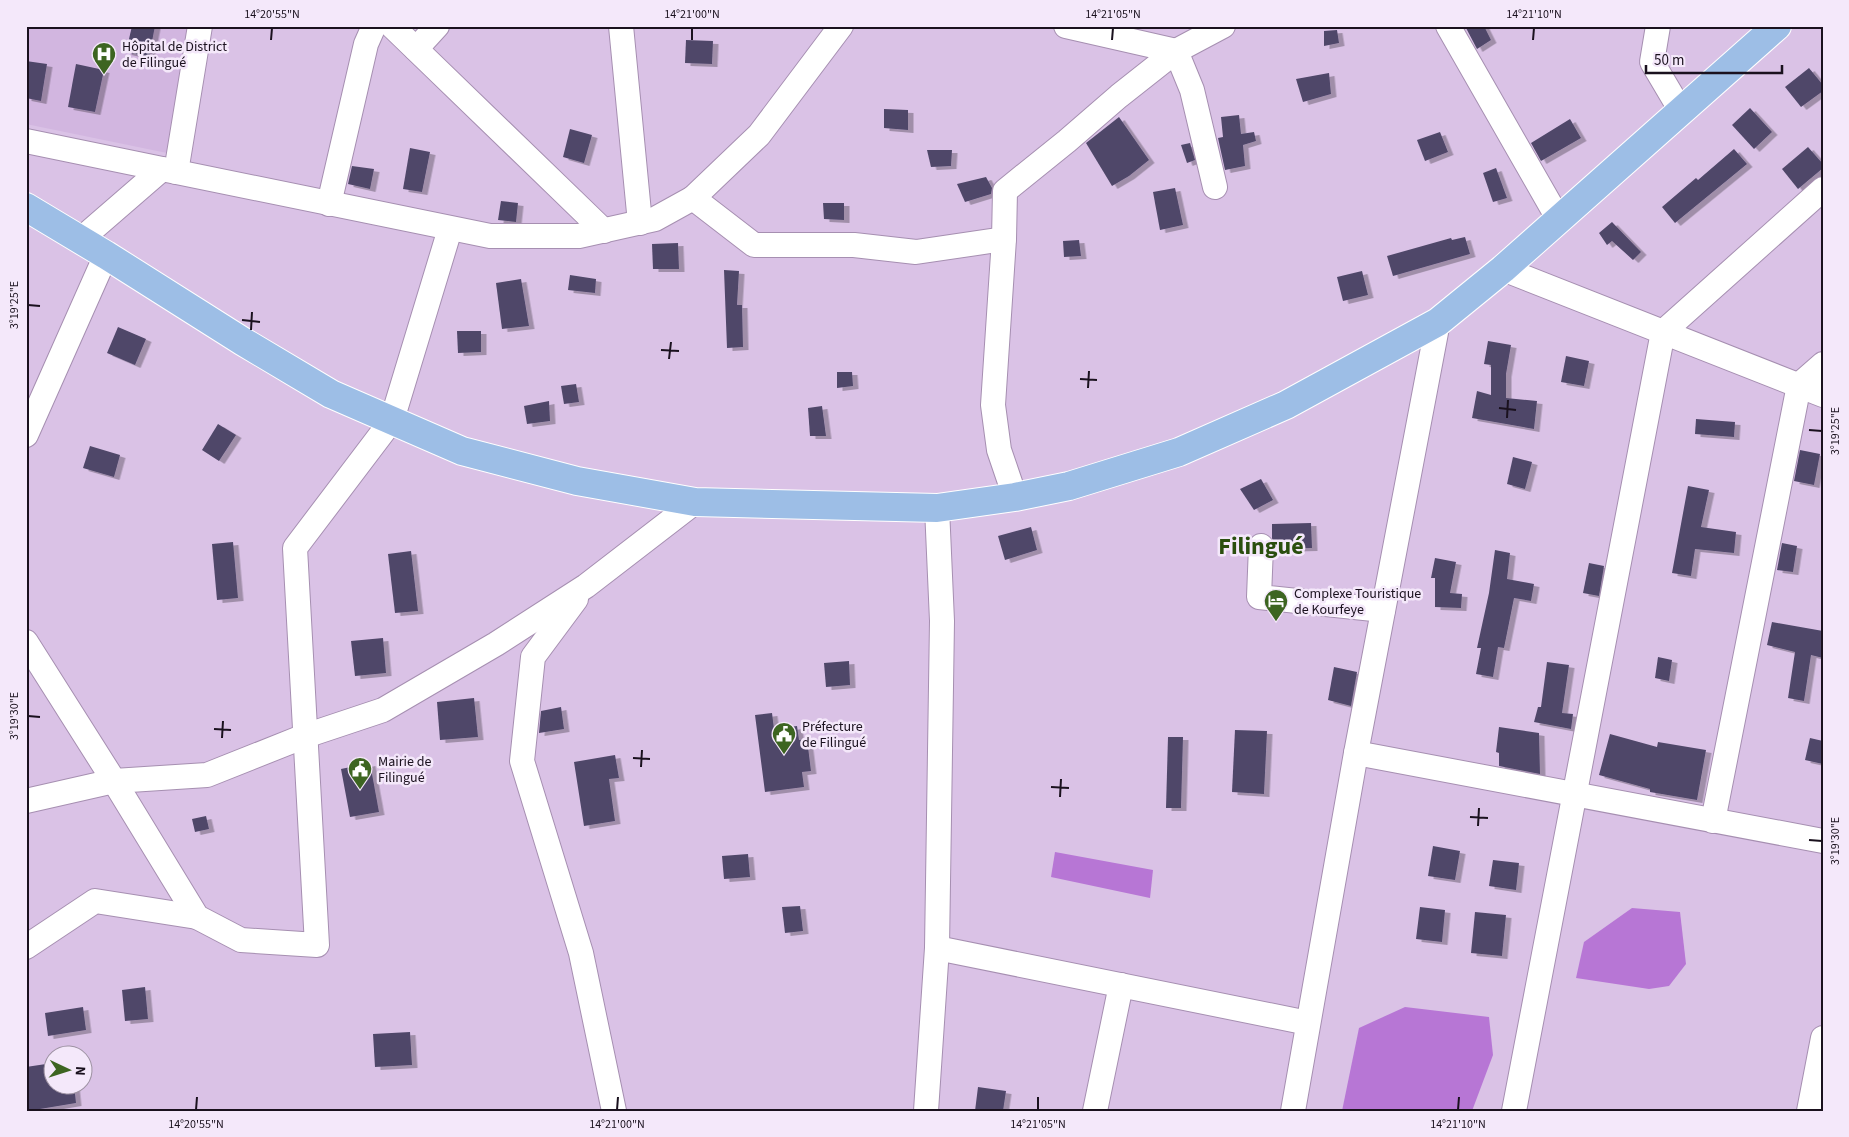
<svg xmlns="http://www.w3.org/2000/svg" width="1849" height="1137" viewBox="0 0 1849 1137" font-family="'Source Sans 3',sans-serif">
  <defs>
    <filter id="shadow"><feDropShadow dx="5.5" dy="3" stdDeviation="0" flood-color="#0004"/></filter>
  </defs>
  <rect width="100%" height="100%" fill="#dac2e6"/>
  <path fill="#d2b6e0" d="M26 26H192L167 153 26 124Z"/>
  <g fill="#b776d5">
    <path d="M1055 852 1153 870 1150 898 1051 877Z"/>
    <path d="M1632 908 1680 912 1686 964 1669 986 1649 989 1576 978 1584 942Z"/>
    <path d="M1405 1007 1489 1017 1493 1055 1472 1111H1342L1359 1028Z"/>
  </g>
  <g fill="#4f4769" filter="url(#shadow)">
    <path d="M132 26H155L149 57 126 52Z"/>
    <path d="M1465 26H1484L1491 40 1477 49Z"/>
    <path d="M1337 30 1339 43 1324 46V31Z"/>
    <path d="M686 40 713 41 712 64 685 63Z"/>
    <path d="M26 61 47 64 41 101 26 98Z"/>
    <path d="M76 64 104 70 95 112 68 107Z"/>
    <path d="M1809 68 1823 85V91L1801 107 1785 87Z"/>
    <path d="M1329 73 1331 94 1303 102 1296 79Z"/>
    <path d="M1750 108 1772 132 1754 149 1732 125Z"/>
    <path d="M884 109 908 110V130L884 128Z"/>
    <path d="M1239 115 1241 134 1254 132 1256 141 1243 145 1245 166 1225 170 1218 138 1223 137 1221 117Z"/>
    <path d="M1119 117 1149 160 1129 176 1112 186 1086 143Z"/>
    <path d="M1570 119 1581 138 1541 161 1531 143Z"/>
    <path d="M570 129 592 135 584 163 563 157Z"/>
    <path d="M1440 132 1448 152 1425 161 1417 140Z"/>
    <path d="M1190 143 1195 160 1187 163 1181 145Z"/>
    <path d="M1808 147 1823 164V168L1798 189 1782 169Z"/>
    <path d="M410 148 430 152 422 192 403 189Z"/>
    <path d="M1734 149 1747 164 1675 223 1662 207 1696 178 1698 180Z"/>
    <path d="M927 150H952L951 166 931 167Z"/>
    <path d="M352 166 374 169 370 189 348 184Z"/>
    <path d="M1496 168 1507 198 1493 202 1483 173Z"/>
    <path d="M986 177 992 188 991 194 965 202 957 184Z"/>
    <path d="M1175 188 1183 225 1160 230 1153 192Z"/>
    <path d="M501 201 518 203 516 222 498 220Z"/>
    <path d="M823 203H844V220L824 219Z"/>
    <path d="M1612 222 1641 252 1633 260 1612 241 1607 245 1599 233Z"/>
    <path d="M1465 237 1470 254 1393 276 1387 256 1451 238 1452 240Z"/>
    <path d="M1079 240 1081 256 1064 257 1063 241Z"/>
    <path d="M678 243 679 269H653L652 244Z"/>
    <path d="M724 270 739 271 737 305H742L743 347 727 348Z"/>
    <path d="M1362 271 1368 295 1343 301 1337 277Z"/>
    <path d="M570 275 596 279 595 293 568 290Z"/>
    <path d="M521 279 529 326 502 329 496 283Z"/>
    <path d="M118 327 146 339 135 365 107 353Z"/>
    <path d="M457 331H481V352L458 353Z"/>
    <path d="M1488 341 1511 345 1506 374V398L1537 401 1534 429 1472 418 1477 391 1491 395V365L1484 364Z"/>
    <path d="M1566 356 1589 361 1584 386 1561 382Z"/>
    <path d="M837 372H852L853 386 837 388Z"/>
    <path d="M576 384 579 402 564 404 561 386Z"/>
    <path d="M549 401 550 421 527 424 524 406Z"/>
    <path d="M822 406 826 436H810L808 408Z"/>
    <path d="M1696 419 1735 422 1734 437 1695 434Z"/>
    <path d="M218 424 236 435 219 461 202 450Z"/>
    <path d="M90 446 120 455 114 477 83 468Z"/>
    <path d="M1800 450 1820 454 1814 485 1794 481Z"/>
    <path d="M1513 457 1532 462 1525 489 1507 484Z"/>
    <path d="M1261 479 1273 500 1254 510 1240 489Z"/>
    <path d="M1688 486 1709 490 1701 527 1736 532 1734 553 1695 549 1691 576 1672 573Z"/>
    <path d="M1311 523 1312 548 1275 549 1272 538V524Z"/>
    <path d="M1031 527 1037 550 1005 560 998 536Z"/>
    <path d="M233 542 238 598 217 600 212 544Z"/>
    <path d="M1782 543 1797 546 1793 572 1777 570Z"/>
    <path d="M1495 550 1510 553 1507 579 1534 584 1531 601 1514 598 1504 648 1498 647 1493 677 1476 674 1481 648H1477L1489 593Z"/>
    <path d="M411 551 418 611 395 613 388 554Z"/>
    <path d="M1435 558 1456 562 1450 593 1462 594 1461 608 1435 607V578H1431Z"/>
    <path d="M1589 563 1604 566 1599 596 1583 593Z"/>
    <path d="M1772 622 1823 631V658L1811 655 1804 701 1788 698 1795 652 1767 645Z"/>
    <path d="M383 638 386 673 355 676 351 641Z"/>
    <path d="M1658 657 1672 660 1669 681 1655 678Z"/>
    <path d="M849 661 850 685 826 687 824 663Z"/>
    <path d="M1547 662 1569 665 1562 713 1573 714 1571 729 1534 722 1538 707H1541Z"/>
    <path d="M1334 667 1357 672 1351 706 1328 700Z"/>
    <path d="M474 698 478 737 440 740 437 702Z"/>
    <path d="M561 707 564 729 539 733 541 711Z"/>
    <path d="M772 713 774 729 797 726 799 740 807 739 811 771 802 772 804 787 765 792 755 715Z"/>
    <path d="M1499 727 1539 733 1540 774 1499 766V753L1496 752Z"/>
    <path d="M1235 730 1267 731 1264 794 1232 792Z"/>
    <path d="M1610 734 1657 747 1658 742 1706 750 1697 800 1650 792V789L1599 775Z"/>
    <path d="M1168 737H1183L1181 808H1166Z"/>
    <path d="M1810 738 1823 741V764L1805 760Z"/>
    <path d="M615 755 619 778 609 779 615 821 584 826 574 762Z"/>
    <path d="M370 763 379 812 350 817 341 769Z"/>
    <path d="M206 816 209 829 195 832 192 819Z"/>
    <path d="M1433 846 1460 851 1455 880 1428 876Z"/>
    <path d="M748 854 750 877 724 879 722 856Z"/>
    <path d="M1493 860 1519 863 1516 890 1489 886Z"/>
    <path d="M800 906 803 931 785 933 782 907Z"/>
    <path d="M1420 907 1445 910 1442 942 1416 939Z"/>
    <path d="M1475 912 1506 915 1502 956 1471 953Z"/>
    <path d="M145 987 148 1019 125 1021 122 990Z"/>
    <path d="M83 1007 86 1030 48 1036 45 1013Z"/>
    <path d="M410 1032 412 1065 375 1067 373 1034Z"/>
    <path d="M46 1064 50 1084H74L76 1103 28 1111 26 1067Z"/>
    <path d="M978 1087 1006 1091 1003 1111H975Z"/>
  </g>
  <g fill="none" stroke-linecap="round" stroke-linejoin="round">
    <g stroke="#a68fb1" stroke-width="26">
      <g id="minor">
        <path d="M392 26 604 231"/>
        <path d="M621 26 640 223"/>
        <path d="M1066 26 1176 51 1192 90 1215 187"/>
        <path d="M1448 26 1559 220"/>
        <path d="M1658 26 1652 62 1681 111"/>
        <path d="M416 49 437 26"/>
        <path d="M26 141 162 169"/>
        <path d="M176 172 200 26"/>
        <path d="M693 198 754 245H854L916 252 1004 239 1005 191 1067 141 1119 96 1176 51 1223 26"/>
        <path d="M329 204 366 44 374 26"/>
        <path d="M1004 239 993 405 999 450 1015 497"/>
        <path d="M80 240 162 169 490 236H579L655 219 693 198 759 135 841 26"/>
        <path d="M1503 269 1823 395"/>
        <path d="M26 435 106 255"/>
        <path d="M1261 546 1259 597 1383 610"/>
        <path d="M576 599 533 657 522 761 581 953 614 1111"/>
        <path d="M26 642 114 781 197 917 241 940 317 945 295 548 392 420 450 229"/>
        <path d="M1356 753 1823 841"/>
        <path d="M26 801 114 781 207 775 305 736 383 710 496 644 586 586 695 502"/>
        <path d="M1713 821 1799 385 1823 364"/>
        <path d="M26 947 95 901 197 917"/>
        <path d="M937 948 1308 1023"/>
        <path d="M926 1111 937 948 942 621 937 508"/>
        <path d="M1095 1111 1121 985"/>
        <path d="M1293 1111 1356 753 1438 322"/>
        <path d="M1514 1111 1663 332 1823 189"/>
        <path d="M1809 1111 1823 1038"/>
      </g>
    </g>
    <g stroke="#fff" stroke-width="30">
      <path id="major" d="M26 207 106 255 242 341 331 394 462 451 577 481 695 502 937 508 1015 497 1069 486 1179 452 1286 405 1438 322 1503 269 1777 26"/>
    </g>
    <use href="#minor" stroke="#fff" stroke-width="24"/>
    <use href="#major" stroke="#9dbee6" stroke-width="28"/>
  </g>
  <path fill="none" stroke="#1a111e" stroke-width="2" d="M271 40 272 28M692 40V28M1112 40 1113 28M1533 40 1534 28M28 305 40 306M242 320 260 322M251 330 252 312M661 350 679 351M669 359 671 342M1080 379 1097 380M1088 388 1089 371M1499 408 1516 410M1507 418 1508 400M1809 430 1822 431M28 716 40 717M214 729 231 730M222 738 223 721M633 758 650 759M641 767 642 750M1051 787 1069 788M1060 797 1061 779M1470 817 1488 818M1478 826 1479 808M1809 840 1822 841M196 1110 197 1097M617 1110 618 1097M1038 1110V1097M1458 1110 1459 1097"/>
  <defs>
    <g id="hospital-pin" transform="scale(1.25)"><path d="M0 17L-7.5 6A9.5 9.5 0 1 1 7.5 6Z" fill="#3d6521" stroke="#f4e8fa"/><path d="M-5-5h3v3.5h4V-5h3V5h-3V1.5h-4V5h-3Z" fill="#fff"/></g>
    <g id="hotel-pin" transform="scale(1.25)"><path d="M0 17L-7.5 6A9.5 9.5 0 1 1 7.5 6Z" fill="#3d6521" stroke="#f4e8fa"/><path d="M-6-4.5h1.5V1H6V5H4.5V3h-9V5H-6ZM-4 0a1.8 1.8 0 1 1 3.6 0ZM.5 0V-2.5h3Q6-2.5 6 0Z" fill="#fff"/></g>
    <g id="civic-pin" transform="scale(1.25)"><path d="M0 17L-7.5 6A9.5 9.5 0 1 1 7.5 6Z" fill="#3d6521" stroke="#f4e8fa"/><path d="M-.6-6.5H3V-4.5H.6V-3L4-1V1h2V6H-6V1h2V-1L-.6-3ZM-1.2 2.5V6h2.4V2.5Z" fill="#fff"/></g>
  </defs>
  <g fill-rule="evenodd">
    <use href="#hospital-pin" x="104" y="54"/>
    <use href="#hotel-pin" x="1276" y="601"/>
    <use href="#civic-pin" x="784" y="734"/>
    <use href="#civic-pin" x="360" y="769"/>
  </g>
  <g text-anchor="middle" stroke-width="5" stroke-linejoin="round" paint-order="stroke">
    <g font-size="14" fill="#1a111e" stroke="#f4e8fa" text-anchor="start">
      <text x="122" y="51">Hôpital de District<tspan x="122" dy="16">de Filingué</tspan></text>
      <text x="1294" y="598">Complexe Touristique<tspan x="1294" dy="16">de Kourfeye</tspan></text>
      <text x="802" y="731">Préfecture<tspan x="802" dy="16">de Filingué</tspan></text>
      <text x="378" y="766">Mairie de<tspan x="378" dy="16">Filingué</tspan></text>
    </g>
    <g font-size="24" font-weight="bold" fill="#2a4e0e" stroke="#f4e8fa">
      <text x="1261" y="554">Filingué</text>
    </g>
  </g>
  <rect width="1849" height="1137" fill="none" stroke="#f4e8fa" stroke-width="55"/>
  <g transform="translate(68 1070) rotate(94)"><circle r="24" fill="#f4e8fa" stroke="#9d92a2"/>
  <path d="M0-4L9 19L0 12L-9 19Z" fill="#3d6521"/>
  <text y="-8" font-size="14" font-weight="bold" text-anchor="middle" fill="#1a111e">N</text>
  </g>
  <path d="M1646 65v8h136v-8" fill="none" stroke="#1a111e" stroke-width="2.5"/>
  <text x="1654" y="65" font-size="15" fill="#1a111e" stroke="#f4e8fa" stroke-width="4" paint-order="stroke">50 m</text>
  <rect x="28" y="28" width="1794" height="1082" fill="none" stroke="#1a111e" stroke-width="2"/>
  <g font-size="12" text-anchor="middle" fill="#1a111e">
    <text x="272" y="18">14°20'55"N</text>
    <text x="692" y="18">14°21'00"N</text>
    <text x="1113" y="18">14°21'05"N</text>
    <text x="1534" y="18">14°21'10"N</text>
    <text transform="translate(14 305) rotate(-90)" y="4">3°19'25"E</text>
    <text transform="translate(1835 431) rotate(-90)" y="4">3°19'25"E</text>
    <text transform="translate(14 716) rotate(-90)" y="4">3°19'30"E</text>
    <text transform="translate(1835 841) rotate(-90)" y="4">3°19'30"E</text>
    <text x="196" y="1128">14°20'55"N</text>
    <text x="617" y="1128">14°21'00"N</text>
    <text x="1038" y="1128">14°21'05"N</text>
    <text x="1458" y="1128">14°21'10"N</text>
  </g>
</svg>
